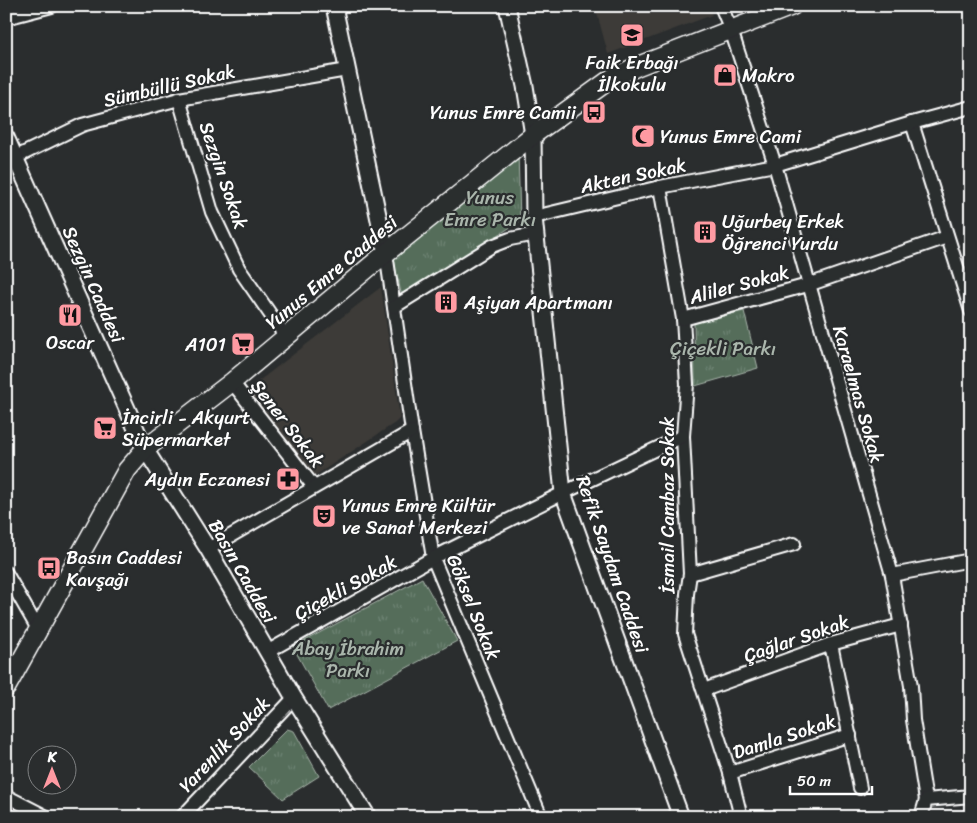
<svg xmlns="http://www.w3.org/2000/svg" width="977" height="823" viewBox="0 0 977 823" font-family="Sriracha,sans-serif">
  <defs>
    <pattern id="grass-tufts" width="24" height="20" patternUnits="userSpaceOnUse" patternTransform="scale(1.25)"><rect width="24" height="20" fill="#546d5a"/><path d="M3 7l-1-3M5 7V3M7 7l1-3M15 17l-1-3M17 17v-4M19 17l1-3" fill="none" stroke="#6e8373"/></pattern>
  </defs>
  <rect width="100%" height="100%" fill="#2a2d2e"/>
  <filter id="ink" filterUnits="userSpaceOnUse"><feTurbulence type="fractalNoise" baseFrequency=".02" numOctaves="2"/><feDisplacementMap in="SourceGraphic" scale="10" xChannelSelector="R" yChannelSelector="G"/><feConvolveMatrix kernelMatrix="1 2 1 2 8 2 1 2 1" color-interpolation-filters="sRGB"/></filter>
  <g filter="url(#ink)">
    <g fill="#3c3a37">
      <path d="M595 6H709L712 15 608 54Z"/>
      <path d="M381 287 400 418 395 423 313 477 247 390Z"/>
    </g>
    <g fill="url(#grass-tufts)" stroke="#aab6ac">
      <path d="M518 151 520 221 402 297 392 253Z"/>
      <path d="M744 311 758 368 695 386 694 323Z"/>
      <path d="M422 578 457 641 328 710 293 647Z"/>
      <path d="M287 729 294 731 319 776 283 799 249 767Z"/>
    </g>
    <g fill="none" stroke-linecap="round" stroke-linejoin="round">
      <g stroke="#fff" stroke-width="16">
        <g id="minor">
          <path d="M721 6 731 30 775 165 892 575 911 686 913 720 926 800"/>
          <path d="M6 18 52 6"/>
          <path d="M179 99 212 212 239 269 286 337"/>
          <path d="M912 123 971 311"/>
          <path d="M6 162 82 125 179 99 347 70"/>
          <path d="M660 187 683 319 687 384 683 436 690 574 687 594 685 634 730 773 741 817"/>
          <path d="M534 217 660 187 775 165 912 123 971 107"/>
          <path d="M386 253 412 431 433 558 541 817"/>
          <path d="M394 307 492 246 510 239 536 234"/>
          <path d="M683 319 808 285 947 237"/>
          <path d="M232 382 314 487"/>
          <path d="M208 549 412 431"/>
          <path d="M6 573 38 629"/>
          <path d="M690 574 794 544"/>
          <path d="M892 575 971 560"/>
          <path d="M831 644 860 788"/>
          <path d="M267 652 433 558 563 493 683 436"/>
          <path d="M704 690 831 644 901 625"/>
          <path d="M730 773 850 735"/>
          <path d="M6 796 47 817"/>
          <path d="M182 817 294 698"/>
          <path d="M921 817 926 800 971 796"/>
        </g>
      </g>
      <g stroke="#fff" stroke-width="19">
        <g id="tertiary">
          <path d="M334 6 386 253"/>
          <path d="M507 6 525 86 533 135 534 217 563 493 681 817"/>
          <path d="M6 137 145 449 208 549 294 698 368 817"/>
        </g>
      </g>
      <g stroke="#fff" stroke-width="21">
        <path id="secondary" d="M6 688 127 470 145 449 232 382 386 253 533 135 612 78 638 66 792 6"/>
      </g>
      <use href="#minor" stroke="#2a2d2e" stroke-width="12"/>
      <use href="#tertiary" stroke="#2a2d2e" stroke-width="15"/>
      <use href="#secondary" stroke="#2a2d2e" stroke-width="18"/>
    </g>
  </g>
  <defs>
    <g id="school-square" transform="scale(1.25)"><rect x="-9" y="-9" width="18" height="18" rx="4" fill="#ff9aa2" stroke="#2a2d2e"/><path d="M0-5L7-2L0 1L-7-2ZM-4 1L0 2.5L4 1V4Q0 6-4 4Z" fill="#111"/></g>
    <g id="shop-square" transform="scale(1.25)"><rect x="-9" y="-9" width="18" height="18" rx="4" fill="#ff9aa2" stroke="#2a2d2e"/><path d="M-5-2.5h2.3a2.7 3.5 0 0 1 5.4 0H5L5.5 6h-11ZM-1.5-2.5h3a1.5 2.3 0 0 0-3 0Z" fill="#111"/></g>
    <g id="bus-square" transform="scale(1.25)"><rect x="-9" y="-9" width="18" height="18" rx="4" fill="#ff9aa2" stroke="#2a2d2e"/><path d="M-5-6H5V4H4V6H2V4H-2V6H-4V4H-5ZM-3.5-4V0h7V-4ZM-3.5 1.2v1.5H-2V1.2ZM2 1.2v1.5H3.5V1.2Z" fill="#111"/></g>
    <g id="mosque-square" transform="scale(1.25)"><rect x="-9" y="-9" width="18" height="18" rx="4" fill="#ff9aa2" stroke="#2a2d2e"/><path d="M3.5-4.9A6 6 0 1 0 3.5 4.9A5 5 0 1 1 3.5-4.9Z" fill="#111"/></g>
    <g id="building-square" transform="scale(1.25)"><rect x="-9" y="-9" width="18" height="18" rx="4" fill="#ff9aa2" stroke="#2a2d2e"/><path d="M-4-6H4V6H1V3H-1V6H-4ZM-2.5-4.3h1.7v1.8h-1.7ZM.8-4.3h1.7v1.8H.8ZM-2.5-1h1.7V.8h-1.7ZM.8-1h1.7V.8H.8Z" fill="#111"/></g>
    <g id="restaurant-square" transform="scale(1.25)"><rect x="-9" y="-9" width="18" height="18" rx="4" fill="#ff9aa2" stroke="#2a2d2e"/><path d="M-5-6h1v4h1v-4h1v4h1v-4h1v5L-1.5 .5V6h-2V.5L-5-1ZM5-6V6H3V1.5H1.5Q1.5-4 5-6Z" fill="#111"/></g>
    <g id="supermarket-square" transform="scale(1.25)"><rect x="-9" y="-9" width="18" height="18" rx="4" fill="#ff9aa2" stroke="#2a2d2e"/><path d="M-6-5.5h2.5l.6 2H6L4.5 2H-2.5L-4.4-4H-6ZM-1.5 3.2a1.3 1.3 0 1 0 .1 0ZM3 3.2a1.3 1.3 0 1 0 .1 0Z" fill="#111"/></g>
    <g id="pharmacy-square" transform="scale(1.25)"><rect x="-9" y="-9" width="18" height="18" rx="4" fill="#ff9aa2" stroke="#2a2d2e"/><path d="M-2-6h4v4h4v4h-4v4h-4v-4h-4v-4h4Z" fill="#111"/></g>
    <g id="theatre-square" transform="scale(1.25)"><rect x="-9" y="-9" width="18" height="18" rx="4" fill="#ff9aa2" stroke="#2a2d2e"/><path d="M-5-5.5Q0-4 5-5.5V0Q5 5 0 6Q-5 5-5 0ZM-3.3-2.5H-1v1.5H-3.3ZM1-2.5H3.3v1.5H1ZM-2.8 1Q0 5.5 2.8 1Z" fill="#111"/></g>
  </defs>
  <g fill-rule="evenodd">
    <use href="#school-square" x="632" y="35"/>
    <use href="#shop-square" x="725" y="75"/>
    <use href="#bus-square" x="594" y="112"/>
    <use href="#mosque-square" x="643" y="136"/>
    <use href="#building-square" x="705" y="232"/>
    <use href="#building-square" x="446" y="302"/>
    <use href="#restaurant-square" x="70" y="315"/>
    <use href="#supermarket-square" x="243" y="344"/>
    <use href="#supermarket-square" x="105" y="428"/>
    <use href="#pharmacy-square" x="288" y="479"/>
    <use href="#theatre-square" x="324" y="516"/>
    <use href="#bus-square" x="49" y="568"/>
  </g>
  <g text-anchor="middle" stroke-width="4.5" stroke-linejoin="round" paint-order="stroke">
    <g font-size="19" fill="#fff" stroke="#2a2d2e" text-anchor="start">
      <text x="632" y="69" text-anchor="middle">Faik Erbağı<tspan x="632" dy="22">İlkokulu</tspan></text>
      <text x="742" y="82">Makro</text>
      <text x="576" y="119" text-anchor="end">Yunus Emre Camii</text>
      <text x="660" y="143">Yunus Emre Cami</text>
      <text x="722" y="228">Uğurbey Erkek<tspan x="722" dy="22">Öğrenci Yurdu</tspan></text>
      <text x="464" y="309">Aşiyan Apartmanı</text>
      <text x="70" y="349" text-anchor="middle">Oscar</text>
      <text x="226" y="351" text-anchor="end">A101</text>
      <text x="122" y="424">İncirli - Akyurt<tspan x="122" dy="22">Süpermarket</tspan></text>
      <text x="270" y="486" text-anchor="end">Aydın Eczanesi</text>
      <text x="342" y="512">Yunus Emre Kültür<tspan x="342" dy="22">ve Sanat Merkezi</tspan></text>
      <text x="66" y="564">Basın Caddesi<tspan x="66" dy="22">Kavşağı</tspan></text>
    </g>
    <g font-size="19" fill="#fff" stroke="#2a2d2e">
      <text transform="translate(169 85) rotate(-13)" y="7">Sümbüllü Sokak</text>
      <text transform="translate(224 175) rotate(71)" y="7">Sezgin Sokak</text>
      <text transform="translate(633 175) rotate(-12)" y="7">Akten Sokak</text>
      <text transform="translate(331 272) rotate(-40)" y="7">Yunus Emre Caddesi</text>
      <text transform="translate(94 284) rotate(66)" y="7">Sezgin Caddesi</text>
      <text transform="translate(739 284) rotate(-15)" y="7">Aliler Sokak</text>
      <text transform="translate(859 394) rotate(74)" y="7">Karaelmas Sokak</text>
      <text transform="translate(288 423) rotate(52)" y="7">Şener Sokak</text>
      <text transform="translate(667 505) rotate(-90)" y="7">İsmail Cambaz Sokak</text>
      <text transform="translate(613 564) rotate(71)" y="7">Refik Saydam Caddesi</text>
      <text transform="translate(243 571) rotate(60)" y="7">Basın Caddesi</text>
      <text transform="translate(345 587) rotate(-29)" y="7">Çiçekli Sokak</text>
      <text transform="translate(474 607) rotate(68)" y="7">Göksel Sokak</text>
      <text transform="translate(796 638) rotate(-19)" y="7">Çağlar Sokak</text>
      <text transform="translate(784 736) rotate(-18)" y="7">Damla Sokak</text>
      <text transform="translate(224 744) rotate(-47)" y="7">Yarenlik Sokak</text>
    </g>
    <g font-size="19" fill="#aab6ac" stroke="#2a2d2e">
      <text x="490" y="204">Yunus<tspan x="490" dy="22">Emre Parkı</tspan></text>
      <text x="723" y="355">Çiçekli Parkı</text>
      <text x="348" y="655">Abay İbrahim<tspan x="348" dy="22">Parkı</tspan></text>
    </g>
  </g>
  <rect width="977" height="823" fill="none" stroke="#2a2d2e" stroke-width="25"/>
  <rect x="12" y="12" width="952" height="798" fill="none" stroke="#fff" stroke-width="2" filter="url(#ink)"/>
  <g transform="translate(52 770)"><circle r="24" fill="#2a2d2e" stroke="#7f8182"/>
  <path d="M0-4L9 19L0 12L-9 19Z" fill="#ff9aa2"/>
  <text y="-8" font-size="14" font-weight="bold" text-anchor="middle" fill="#ffffff">K</text>
  </g>
  <path d="M790 786v8h82v-8" fill="none" stroke="#ffffff" stroke-width="2.5"/>
  <text x="797" y="786" font-size="15" fill="#ffffff" stroke="#2a2d2e" stroke-width="4" paint-order="stroke">50 m</text>
</svg>
